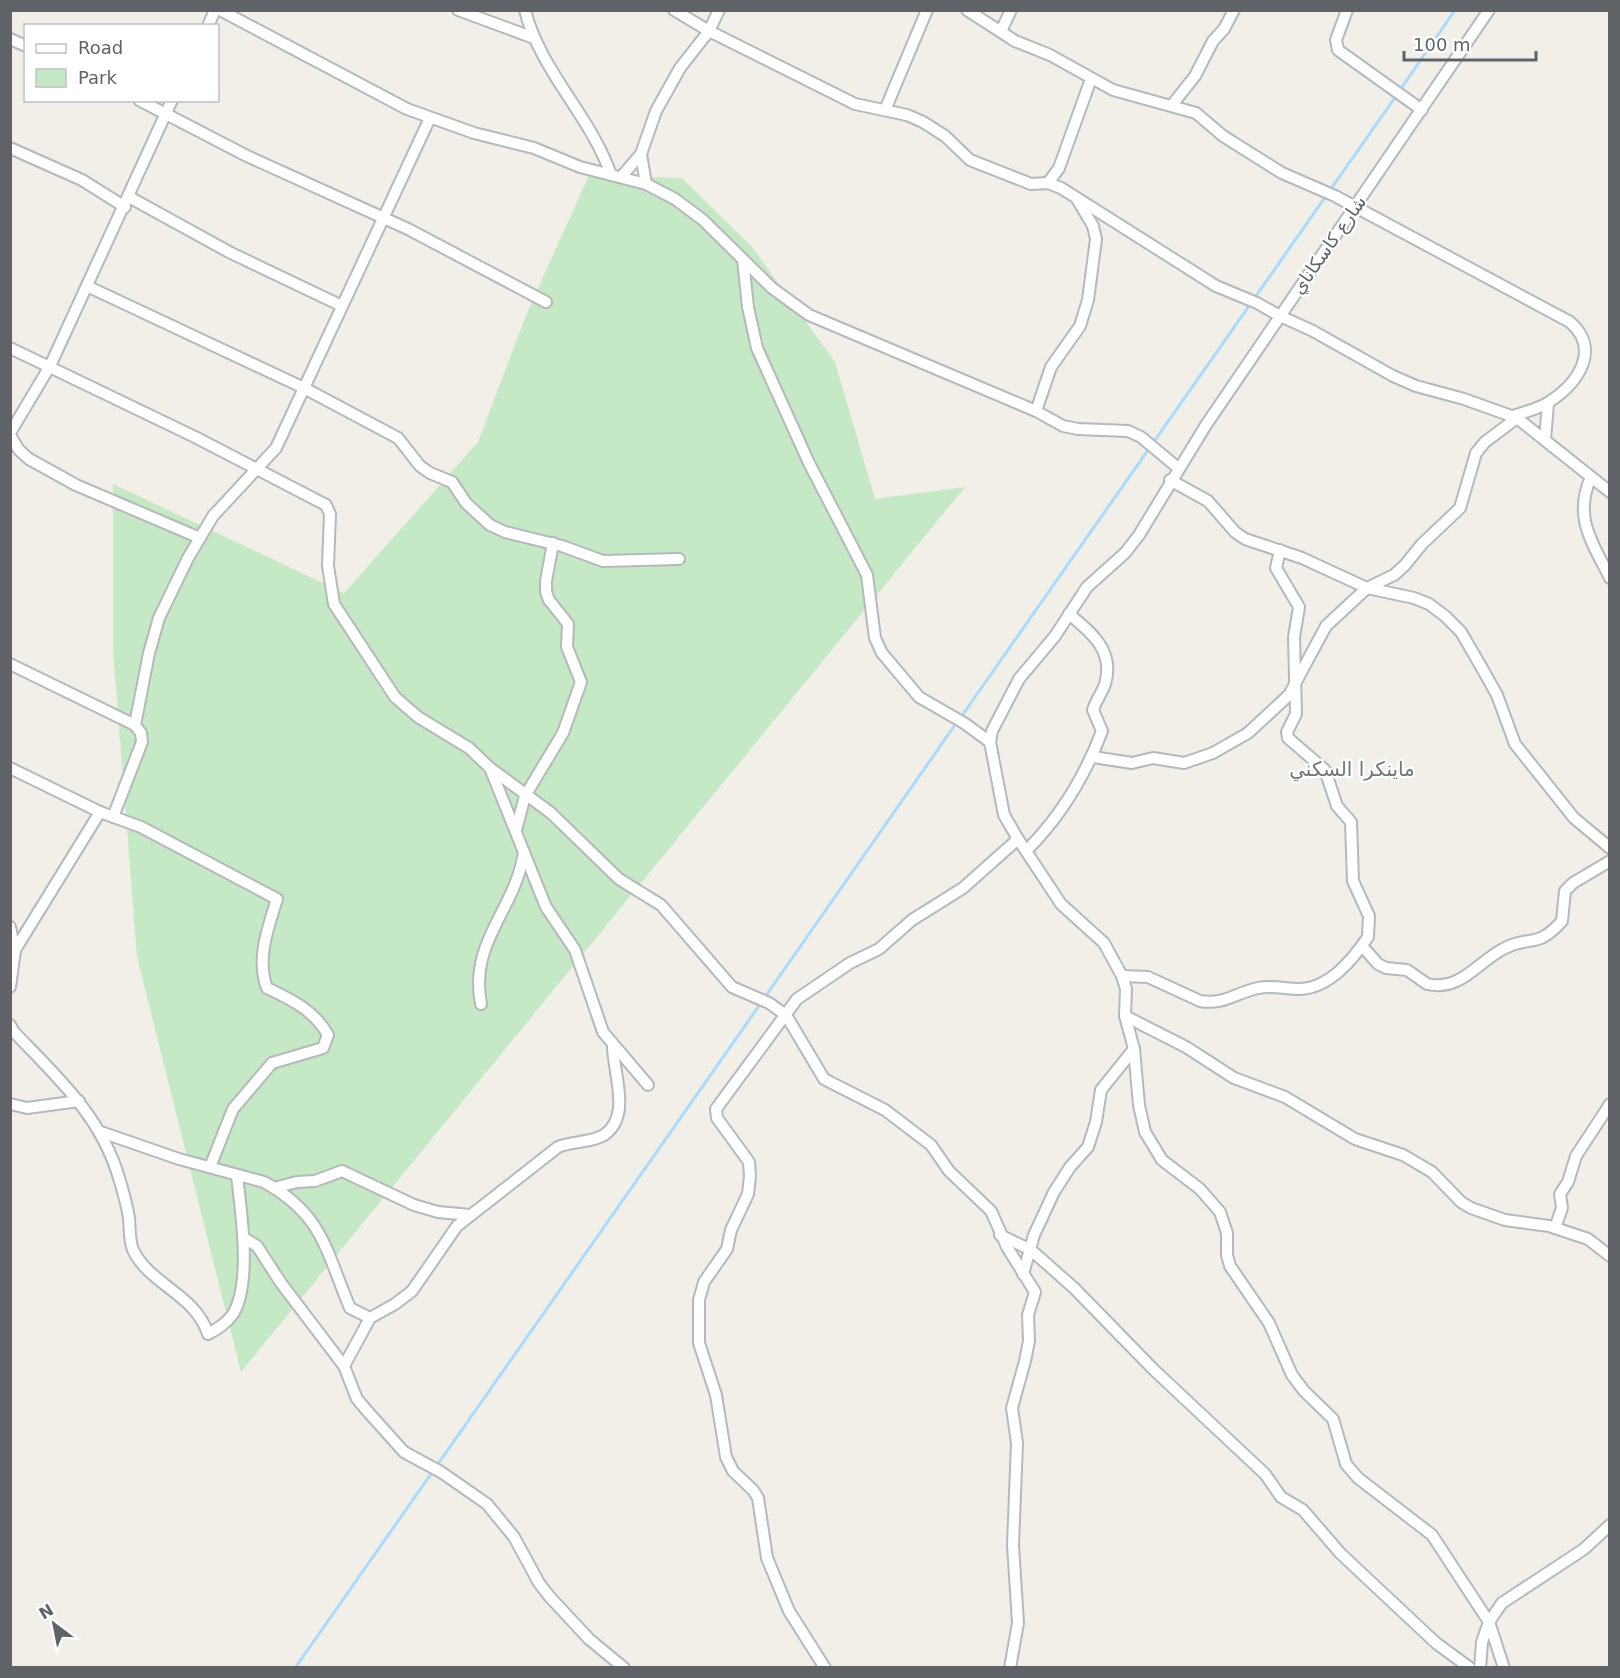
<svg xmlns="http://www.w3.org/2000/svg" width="1620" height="1678" viewBox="0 0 1620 1678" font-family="'DejaVu Sans',Cairo,sans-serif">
  <rect width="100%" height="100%" fill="#f1efe8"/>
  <path fill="#c5e8c5" d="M589 175 682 178 752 247 835 362 875 499 965 487 241 1372 137 957 113 650V484L344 593 478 442 527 313Z"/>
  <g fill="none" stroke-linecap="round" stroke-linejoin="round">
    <g stroke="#aadaff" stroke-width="3">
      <path d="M1400 90 1455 10"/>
      <path d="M961 717 1396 96"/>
      <path d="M765 997 957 722"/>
      <path d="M295 1668 761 1003"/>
    </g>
    <g stroke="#b5b8bc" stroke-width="14">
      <g id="minor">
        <path d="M220 10 407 109 474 133 534 148 580 167 646 184 675 199 703 220 772 288 809 315 1036 411 1063 426 1078 429 1128 431 1141 437 1178 468"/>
        <path d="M458 10 534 38"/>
        <path d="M525 10C540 71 591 116 611 175"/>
        <path d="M674 10 709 31 719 10"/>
        <path d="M967 10 1015 41 1050 55 1113 90 1196 113 1223 136 1282 173 1335 196 1570 322C1602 350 1577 384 1549 402 1539 409 1524 412 1513 416"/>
        <path d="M1347 10 1336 40 1338 50 1422 110"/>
        <path d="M1489 10 1206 425 1139 535 1125 553 1087 587 1055 636 1019 679 992 731 990 742 1004 815 1018 839 1061 904 1104 943 1122 976 1126 989 1125 1016 1134 1049 1139 1105 1145 1132 1162 1160 1200 1189 1220 1212 1227 1233V1255L1230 1266 1269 1323 1292 1375 1304 1391 1333 1419 1346 1464 1358 1478 1432 1535 1489 1622 1504 1668"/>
        <path d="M208 26 215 10"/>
        <path d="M1001 31 1011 10"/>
        <path d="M10 39 26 46"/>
        <path d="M139 100 247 156 408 229 546 302"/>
        <path d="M1172 105 1195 76 1213 41 1224 29 1234 10"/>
        <path d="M885 110 927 10"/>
        <path d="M10 148 82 180 125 207"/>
        <path d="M641 154 646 184"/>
        <path d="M621 177 641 154 656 111 680 68 709 31 855 104 907 115 923 122 945 136 970 160 1031 184 1048 183 1061 188 1216 286 1257 303 1280 316 1313 331 1393 376 1416 386 1464 399 1517 418 1610 492"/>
        <path d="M1048 183 1059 168 1091 79"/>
        <path d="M129 197 229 252 342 306"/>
        <path d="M743 260 748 307 757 348 809 463 867 575 875 638 882 653 919 697 964 723 990 742"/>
        <path d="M89 287 304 388 398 438 420 466 430 473 452 482 466 503 490 525 505 532 562 546 603 561 679 559"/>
        <path d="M10 348 195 437 326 505 330 514 328 566 334 604 395 697 418 717 469 748 490 768 551 813 619 879 661 905 732 987 769 1003 786 1015 824 1079 885 1110 931 1145 949 1171 991 1211 1007 1247 1035 1292 1028 1315 1029 1341 1025 1361 1012 1408 1017 1443 1013 1545 1018 1623 1010 1668"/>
        <path d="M1036 411 1051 367 1080 326 1088 300 1096 239 1093 226 1077 199"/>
        <path d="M10 433 50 366 172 100"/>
        <path d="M10 435 19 450 29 459 76 485 200 538"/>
        <path d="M1545 440 1548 403"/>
        <path d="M1591 477C1573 517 1592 542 1610 578"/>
        <path d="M1170 480 1208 501 1235 532 1245 539 1302 558 1367 588 1414 598 1429 604 1445 616 1461 632 1483 670 1497 695 1515 744 1574 818 1610 848"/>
        <path d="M10 664 135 725 141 733 142 742 113 817"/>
        <path d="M135 725 149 653 159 618 188 558 213 516 276 448 430 118"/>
        <path d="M1093 757 1132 763 1153 758 1184 763 1213 753 1248 733 1289 695 1326 626 1367 588 1394 575 1405 565 1422 544 1460 508 1476 453 1485 442 1517 418"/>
        <path d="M10 768 100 812 141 827 277 899C268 928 256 959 267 988 292 1000 314 1010 328 1035L323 1048 272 1063 233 1109 210 1167"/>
        <path d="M490 768 546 907 575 950 603 1032 648 1085"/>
        <path d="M516 830 525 796 563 733 581 682 567 647 568 624 549 600 546 592V581L553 543"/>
        <path d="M1027 850C1061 816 1085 776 1102 731L1093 710C1096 700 1102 693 1105 684 1115 651 1091 632 1069 614"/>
        <path d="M10 927 15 950 10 987"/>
        <path d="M1362 946 1378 964 1386 968 1407 970 1427 984C1461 992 1478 961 1505 948 1531 935 1537 949 1562 921L1565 891 1573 883 1610 861"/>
        <path d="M15 950 100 812"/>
        <path d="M1122 976 1148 977 1200 1001C1225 1005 1235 993 1258 988 1272 985 1286 989 1300 989 1330 988 1353 959 1368 937L1369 916 1353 881 1351 822 1337 806 1325 770 1288 738 1287 732 1296 714 1294 637 1299 607 1276 568 1280 550"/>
        <path d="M481 1004C469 941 515 911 524 852"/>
        <path d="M1125 1016 1186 1047 1234 1078 1285 1097 1355 1139 1403 1155 1432 1172 1461 1202 1471 1208 1505 1220 1549 1226 1588 1239 1610 1256"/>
        <path d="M10 1025 14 1032C57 1077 101 1116 119 1178 123 1191 127 1205 129 1218 130 1229 129 1240 133 1250 150 1285 195 1294 208 1334 217 1329 226 1324 233 1314 252 1283 241 1211 237 1176"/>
        <path d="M10 1104 27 1108 79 1101"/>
        <path d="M101 1132 179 1159 264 1182C324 1215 326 1252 350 1308L370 1318 395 1304 412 1291 457 1226 558 1147C572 1141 591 1143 604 1135 632 1116 613 1073 613 1046"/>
        <path d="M274 1188 297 1182 315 1181 342 1171 414 1205 438 1212 470 1215"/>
        <path d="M1555 1228 1562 1208 1560 1194 1568 1182 1576 1156 1610 1104"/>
        <path d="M1000 1235 1031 1250 1074 1288 1154 1370 1265 1474 1281 1497 1303 1510 1340 1553 1436 1643 1470 1668"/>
        <path d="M244 1238 257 1246 281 1283 344 1366 357 1399 369 1413 404 1452 441 1472 487 1504 514 1537 539 1583 549 1596 589 1639 624 1668"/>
        <path d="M1023 1274 1034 1235 1054 1192 1070 1167 1088 1147 1096 1122 1101 1090 1134 1049"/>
        <path d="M344 1366 370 1318"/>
        <path d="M825 1668 789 1611 767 1558 758 1498 753 1490 733 1471 726 1457 716 1395 699 1343V1300L704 1282 727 1249 731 1230 748 1194 750 1176 749 1162 717 1118 716 1109 797 999 850 963 879 949 912 920 963 888 1018 839"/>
        <path d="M1480 1668 1482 1642 1489 1622 1502 1603 1584 1549 1610 1525"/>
      </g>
    </g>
    <use href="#minor" stroke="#fff" stroke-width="10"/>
  </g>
  <g text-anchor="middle" stroke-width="4.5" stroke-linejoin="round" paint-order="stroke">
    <g font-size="18" fill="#5f6368" stroke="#fff">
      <text transform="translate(1329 245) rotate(-55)" y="6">شارع كاسكاناي</text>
    </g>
    <g font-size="20" fill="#70757a" stroke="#fff">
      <text x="1352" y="776">ماينكرا السكني</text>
    </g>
  </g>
  <rect width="1620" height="1678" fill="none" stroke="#5f6368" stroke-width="24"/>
  <rect x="24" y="24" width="195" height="78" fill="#ffffff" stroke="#bfc1c3" stroke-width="1.5"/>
  <rect x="36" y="44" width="30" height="9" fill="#ffffff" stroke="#bfc1c3" stroke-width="1.5"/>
  <text x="78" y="54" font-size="18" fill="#5f6368">Road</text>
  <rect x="36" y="69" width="30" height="18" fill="#c5e8c5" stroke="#bfc1c3" stroke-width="1.5"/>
  <text x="78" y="84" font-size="18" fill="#5f6368">Park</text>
  <g transform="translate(54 1624) rotate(328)" stroke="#ffffff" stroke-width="4.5" paint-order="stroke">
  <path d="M0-4.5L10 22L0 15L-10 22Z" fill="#5f6368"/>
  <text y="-9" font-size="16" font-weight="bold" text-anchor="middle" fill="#5f6368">N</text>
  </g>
  <path d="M1404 51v9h132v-9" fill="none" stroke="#5f6368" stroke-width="3"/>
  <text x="1413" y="51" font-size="18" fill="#5f6368" stroke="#ffffff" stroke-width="4.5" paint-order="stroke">100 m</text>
</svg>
